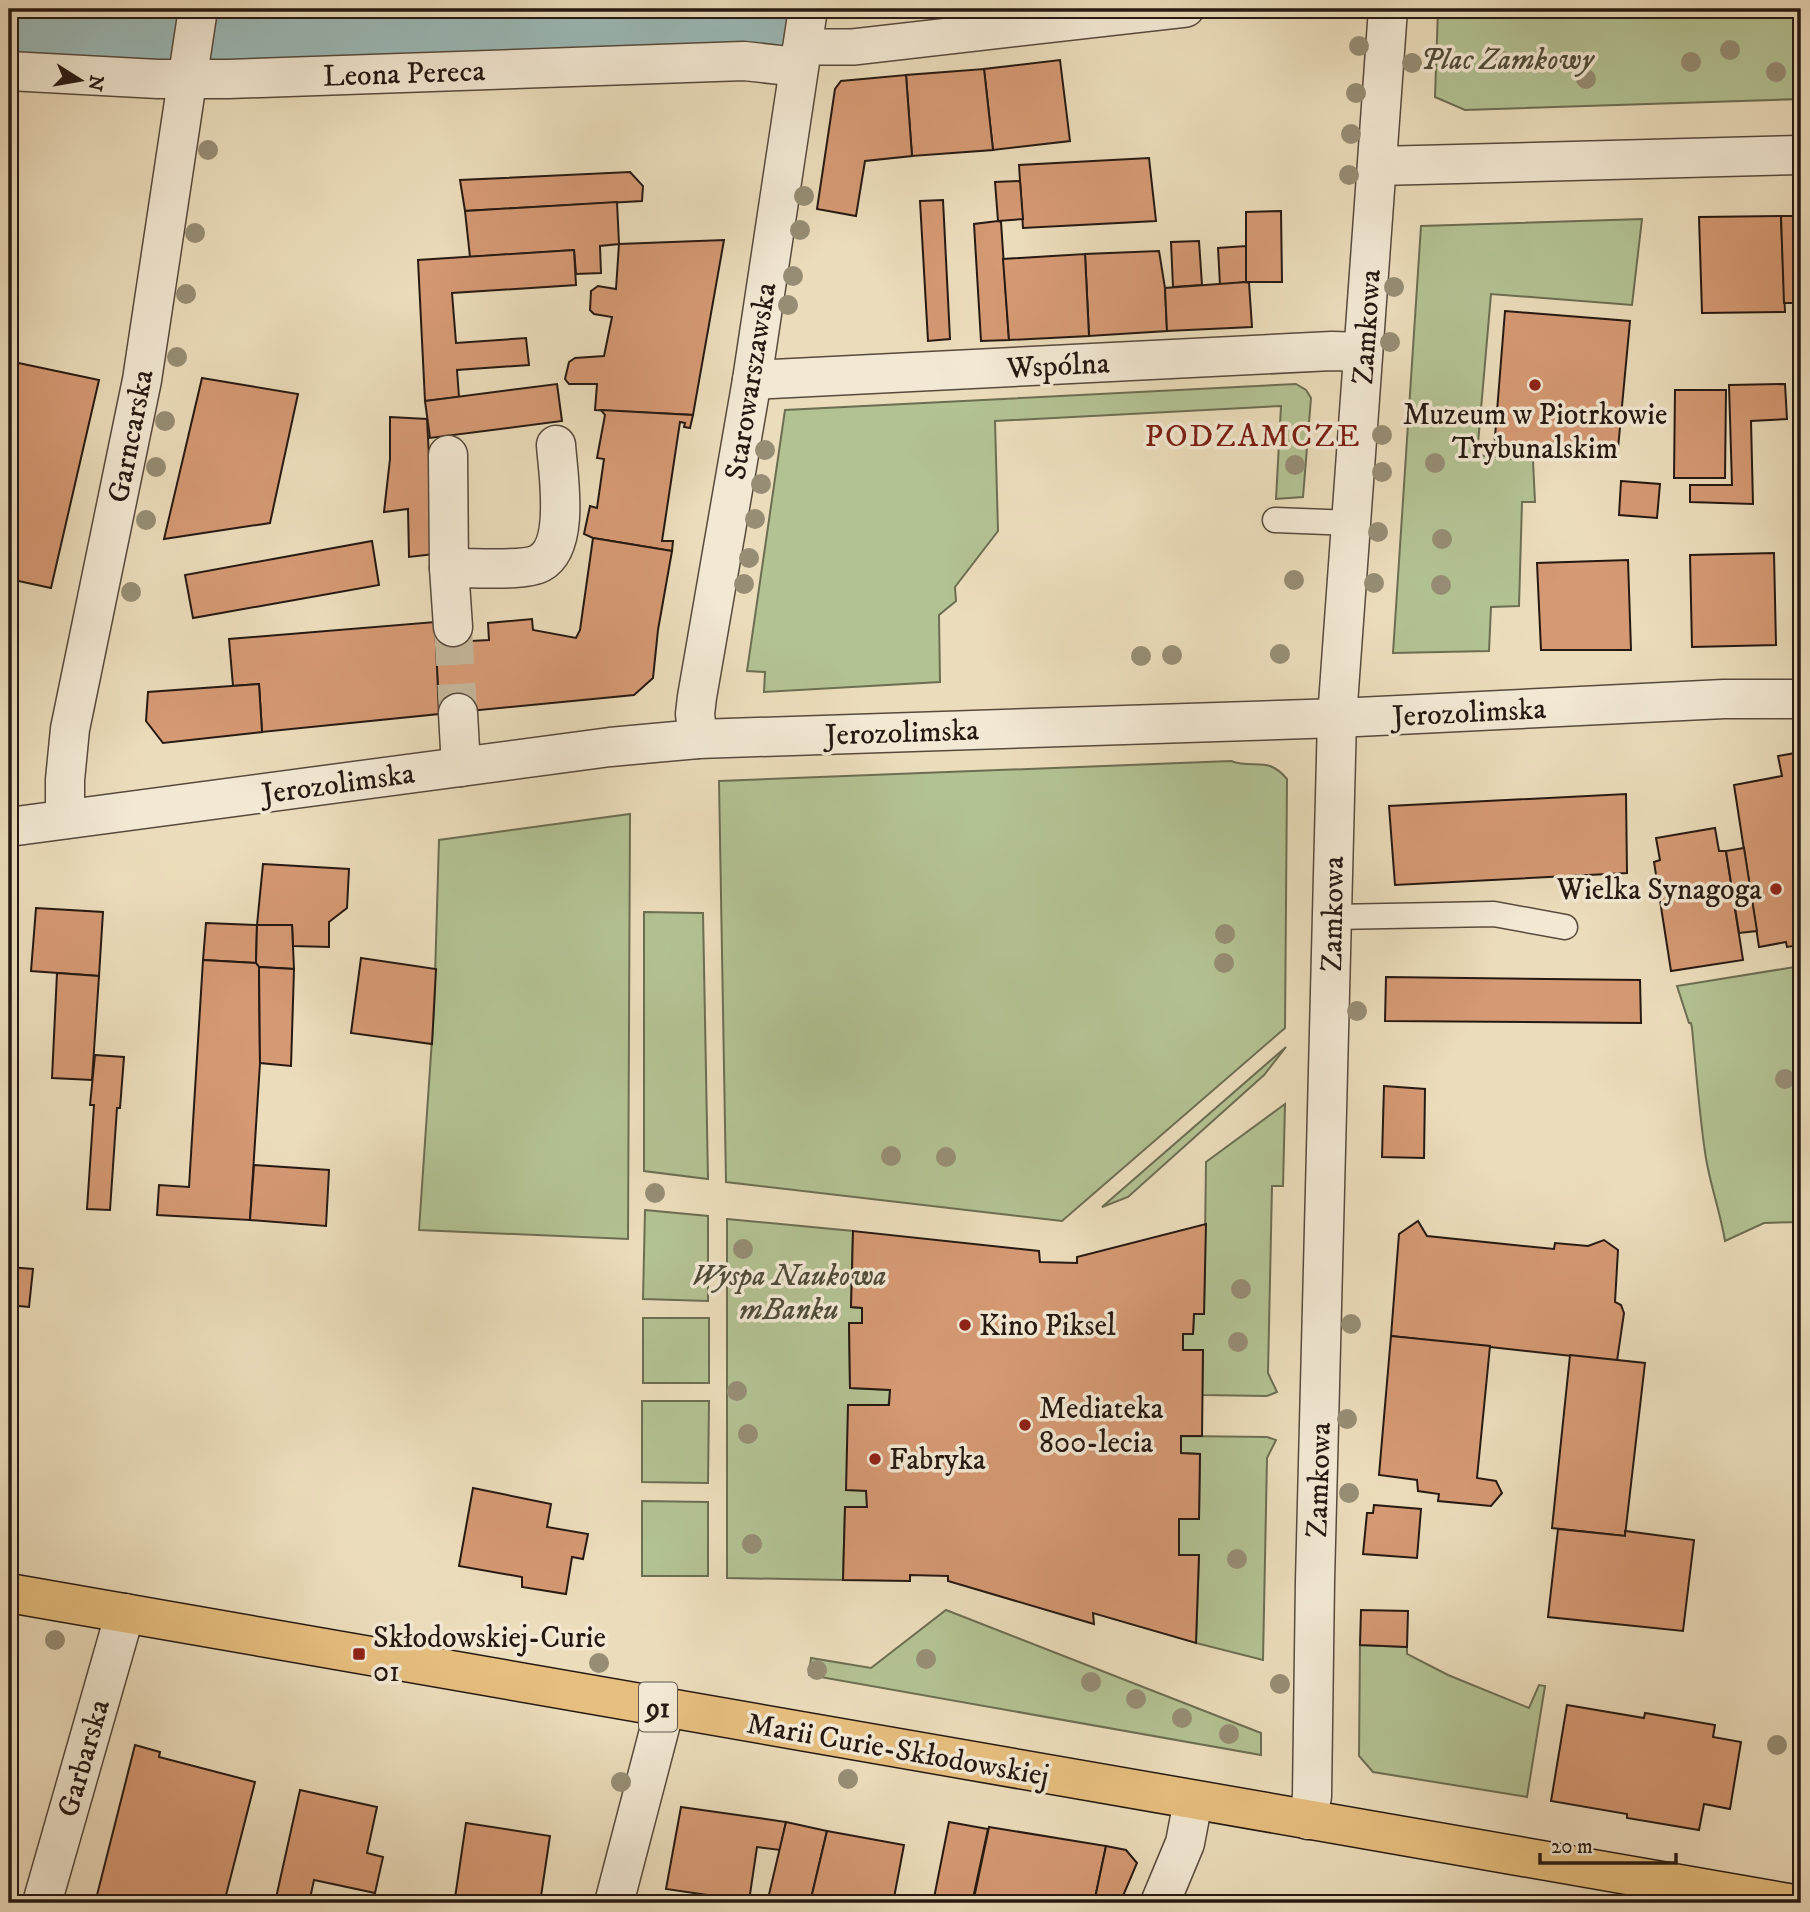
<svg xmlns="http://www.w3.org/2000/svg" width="1810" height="1912" viewBox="0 0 1810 1912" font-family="'IM FELL DW Pica',serif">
  <rect width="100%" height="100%" fill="#ebdcbb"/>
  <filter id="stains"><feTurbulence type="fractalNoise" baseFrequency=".00286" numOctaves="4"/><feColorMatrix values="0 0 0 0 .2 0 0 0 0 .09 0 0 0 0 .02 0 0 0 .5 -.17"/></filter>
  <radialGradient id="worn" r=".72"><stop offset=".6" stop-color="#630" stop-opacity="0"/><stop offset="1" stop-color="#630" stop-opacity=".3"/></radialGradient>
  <g fill="#b3c293" stroke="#6c6e52" stroke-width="2">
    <path d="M1438 9H1801V99L1465 110 1435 97Z"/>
    <path d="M752 32 751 46 247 60 248 47 726 35Z"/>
    <path d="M9 35 149 50 148 63 9 56Z"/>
    <path d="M1642 219 1632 305 1491 294 1477 455 1533 461 1535 502H1522L1519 606 1491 607 1489 651 1393 653 1421 226Z"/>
    <path d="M1296 384 1306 390 1311 398 1303 497 1276 499 1281 406 995 421 998 531 955 587 956 601 939 615 940 682 764 692 765 672 747 671 785 410Z"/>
    <path d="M1231 761C1254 770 1267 755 1287 779L1285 1028 1062 1221 726 1182 719 781Z"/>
    <path d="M630 814 628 1239 419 1230 434 1010 439 840Z"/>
    <path d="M644 912 703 913 708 1179 644 1171Z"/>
    <path d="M1801 966V1222L1764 1223 1725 1241C1720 1210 1709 1182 1705 1152 1699 1111 1696 1069 1692 1028L1691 1023H1689L1677 986Z"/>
    <path d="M1286 1047 1264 1075 1128 1197 1102 1207Z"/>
    <path d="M1285 1104 1283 1186H1272L1268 1373 1277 1392 1267 1396 1202 1395 1203 1350H1183V1334H1193L1194 1314H1204L1206 1162Z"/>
    <path d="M645 1210 708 1216V1301L643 1299Z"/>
    <path d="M727 1219 853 1231 851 1307 862 1308V1323L849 1324 850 1388 890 1390C888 1430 864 1467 867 1507H845L843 1580 727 1578Z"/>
    <rect x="643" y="1318" width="66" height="65"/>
    <path d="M642 1401H709L708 1483 642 1482Z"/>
    <path d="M1181 1436 1267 1437 1276 1440 1267 1458 1263 1660 1196 1643 1199 1556 1179 1555V1519H1199L1200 1454 1181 1453Z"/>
    <path d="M642 1501 708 1502V1576H642Z"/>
    <path d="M946 1610 1261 1733V1755L809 1675 811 1658 871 1668Z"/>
    <path d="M1360 1645 1407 1647V1654L1448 1675 1529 1708 1539 1685 1545 1686 1527 1797 1373 1772 1359 1756Z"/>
  </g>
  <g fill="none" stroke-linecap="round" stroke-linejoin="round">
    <path stroke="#9bbab8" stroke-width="82" d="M9 17 251 28 713 17 774 9"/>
  </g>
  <g fill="#d59973" stroke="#261912" stroke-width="2">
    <path d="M1060 60 1070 141 993 150 984 69Z"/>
    <path d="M984 69 993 150 912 156 906 75Z"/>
    <path d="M906 75 912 156 865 161 856 216 817 209 835 89 841 81Z"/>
    <path d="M1149 158 1156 221 1023 228 1019 165Z"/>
    <path d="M630 172 643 186 642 201 465 211 460 180Z"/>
    <path d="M1020 181 1023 219 998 221 995 182Z"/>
    <path d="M943 200 950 339 928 341 920 201Z"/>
    <path d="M617 202 619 244 600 246 601 273 576 274 574 250 470 257 465 211Z"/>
    <path d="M1281 211 1282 282H1246V212Z"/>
    <path d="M1781 216 1785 312 1702 313 1699 217Z"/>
    <path d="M1781 216H1801V303H1784Z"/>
    <path d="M998 221 1001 222 1009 340 981 341 974 224Z"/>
    <path d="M724 240 693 415 595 410 597 384H569L565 379 569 362 575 358 604 356 612 317 594 314 590 310 591 291 598 286 616 289 619 244Z"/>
    <path d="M1199 241 1202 285 1173 287 1171 242Z"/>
    <path d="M1246 246V282L1220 285 1218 248Z"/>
    <path d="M574 250 576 285 452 293 456 343 526 338 529 365 457 370 459 397 425 401 418 260Z"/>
    <path d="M1159 251 1165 288 1167 331 1089 336 1085 254Z"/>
    <path d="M1085 254 1089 336 1009 340 1003 259Z"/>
    <path d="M1246 282 1249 283 1252 327 1167 331 1165 288Z"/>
    <path d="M1505 311 1630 321 1617 459 1494 449Z"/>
    <path d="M9 361 99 380 51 588 9 579Z"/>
    <path d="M202 378 298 394 270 523 164 539Z"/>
    <path d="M557 384 562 421 430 438 425 401Z"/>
    <path d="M1785 384 1787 419 1751 421 1753 504 1690 502V485H1732L1729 385Z"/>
    <path d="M1675 390H1726L1725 478H1674Z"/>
    <path d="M601 410 693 415 690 428 684 427 685 423 680 422 662 541H673L672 551 593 538 584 534 590 506 597 508 604 459 597 458 605 415Z"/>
    <path d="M390 417 427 419 434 554 409 557 408 509 384 512 390 459Z"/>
    <path d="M1621 481 1660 484 1657 518 1619 515Z"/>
    <path d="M593 538 672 551 658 630 653 678 634 695 439 714 435 629 470 625 471 641 489 640 488 623 532 619 533 630 576 638 580 630Z"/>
    <path d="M372 541 379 585 193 618 185 575Z"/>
    <path d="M1774 553 1776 645 1692 647 1690 555Z"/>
    <path d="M1628 560 1631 650H1541L1537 563Z"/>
    <path d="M435 622 439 714 262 732 259 684 233 686 229 639Z"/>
    <path d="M259 684 262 732 163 743 146 721 148 692Z"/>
    <path d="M1801 752V945L1787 947 1786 942 1759 947 1734 785 1782 776 1778 756Z"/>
    <path d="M1626 794 1627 873 1395 885 1389 806Z"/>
    <path d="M1715 828 1719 851H1726L1743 960 1671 971 1654 862 1660 860 1656 838Z"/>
    <path d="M1744 848 1757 931 1739 933 1726 851Z"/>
    <path d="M263 864 349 869 347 908 329 922V947L293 946 292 925H257Z"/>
    <path d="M36 908 103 912 99 976 31 971Z"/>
    <path d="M206 923 257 925 256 963 203 960Z"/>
    <path d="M257 925H292L294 969 259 967 256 963Z"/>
    <path d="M361 958 436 969 432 1044 351 1033Z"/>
    <path d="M203 960 256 963 259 967 260 1063 250 1220 157 1215 159 1185 189 1187Z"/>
    <path d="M259 967 294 969 291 1066 260 1063Z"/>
    <path d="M57 973 99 976 92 1080 52 1078Z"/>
    <path d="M1386 977 1640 980 1641 1023 1385 1021Z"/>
    <path d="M95 1055 124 1057 120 1108H117L110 1210 87 1209 94 1105H90Z"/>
    <path d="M1384 1086 1425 1089 1424 1158 1382 1157Z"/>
    <path d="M254 1165 329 1170 326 1226 250 1220Z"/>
    <path d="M1418 1221 1427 1236 1554 1249 1555 1243 1588 1246 1604 1240 1618 1250 1615 1302 1621 1305 1624 1313 1617 1361 1391 1336 1399 1234Z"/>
    <path d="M1206 1224 1204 1314H1194L1193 1334H1183V1350H1203L1202 1436H1181V1453L1200 1454 1199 1519H1179V1555H1199L1196 1643 1093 1613 1094 1624 948 1581V1576L910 1575V1581L843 1580 845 1507H867L866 1491 846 1490 848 1405H889L890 1390 850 1388 849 1323H862V1308L851 1307 853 1231 1039 1251 1040 1262 1077 1263V1257Z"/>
    <path d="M9 1267 33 1269 29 1307 9 1305Z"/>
    <path d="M1391 1336 1490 1346 1477 1478 1496 1481 1502 1493 1491 1506 1438 1501 1439 1494 1418 1491 1417 1480 1379 1475Z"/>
    <path d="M1570 1355 1645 1363 1625 1536 1552 1528Z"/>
    <path d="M473 1488 551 1504 547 1527 588 1534 583 1559 572 1557 566 1594 522 1587V1577L459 1566Z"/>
    <path d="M1374 1505 1421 1509 1417 1558 1363 1554 1367 1513H1373Z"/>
    <path d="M1558 1529 1625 1536V1531L1694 1540 1683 1631 1548 1617Z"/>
    <path d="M1361 1610 1408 1611 1407 1647 1360 1645Z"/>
    <path d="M1567 1705 1644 1718 1645 1713 1715 1725 1713 1737 1741 1742 1730 1809 1704 1804 1699 1830 1627 1818V1814L1551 1801Z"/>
    <path d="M135 1745 160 1752 159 1757 255 1782 224 1903H95Z"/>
    <path d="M300 1790 377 1807 367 1853 383 1857 375 1893 314 1880 309 1903 276 1898Z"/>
    <path d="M681 1807 786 1822 780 1850 757 1847 749 1901 666 1889Z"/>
    <path d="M786 1822 827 1831 810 1903H767Z"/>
    <path d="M949 1822 988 1829 972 1903H933Z"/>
    <path d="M466 1823 550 1836 540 1903H490L455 1898Z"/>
    <path d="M989 1827 1106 1846 1094 1903H1002L974 1898Z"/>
    <path d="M827 1831 904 1845 893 1903H810Z"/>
    <path d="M1106 1846 1126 1850 1137 1863 1120 1903H1094Z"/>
    <path d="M455 1898 490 1903H454Z"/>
  </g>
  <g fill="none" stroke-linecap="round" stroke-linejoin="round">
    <path stroke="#c4b599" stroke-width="38" stroke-dasharray="38 19" stroke-linecap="butt" d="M453 627 458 713"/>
    <g stroke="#574a3c" stroke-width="27">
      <g id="service">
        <path d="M1275 520 1353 523"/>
        <path d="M1332 917 1494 914 1565 927"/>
      </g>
    </g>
    <g stroke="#574a3c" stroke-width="38">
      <path id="pedestrian" d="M801 47H853L1186 9"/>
    </g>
    <g stroke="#574a3c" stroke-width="41">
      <g id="minor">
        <path d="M9 71 158 79H229L744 61 798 67"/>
        <path d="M1378 166 1801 155"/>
        <path d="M752 380 1332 351 1363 352"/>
        <path d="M448 455 449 568 453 627"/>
        <path d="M449 568C469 567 524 572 540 563 571 546 558 474 556 445"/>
        <path d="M458 713 461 767"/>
        <path d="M698 739 695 714 697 697 752 380 808 9"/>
        <path d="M65 819V780L70 729 142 380 198 9"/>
        <path d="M1308 1820 1312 1796 1315 1581 1337 718 1388 9"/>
        <path d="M42 1903 125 1613"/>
        <path d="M614 1903 665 1708"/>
        <path d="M1160 1903 1185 1843 1193 1801"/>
      </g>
    </g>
    <g stroke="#574a3c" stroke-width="41">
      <path id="tertiary" d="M9 827 610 747 698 739 1337 718 1724 699H1801"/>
    </g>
    <g stroke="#261912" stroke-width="41">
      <path id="primary" d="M9 1593 1788 1903"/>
    </g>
    <use href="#service" stroke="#f2e8d3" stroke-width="24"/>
    <use href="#pedestrian" stroke="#f2e8d3" stroke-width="35"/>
    <use href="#minor" stroke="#f2e8d3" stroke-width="38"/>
    <use href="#tertiary" stroke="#f2e8d3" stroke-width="38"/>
    <use href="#primary" stroke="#e6be7e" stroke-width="38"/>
  </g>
  <g fill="#968d74">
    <circle cx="1359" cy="46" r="10"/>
    <circle cx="1730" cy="50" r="10"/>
    <circle cx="1503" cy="61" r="10"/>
    <circle cx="1691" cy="62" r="10"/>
    <circle cx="1412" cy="63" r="10"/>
    <circle cx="1776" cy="72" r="10"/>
    <circle cx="1586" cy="79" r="10"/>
    <circle cx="1356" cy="93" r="10"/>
    <circle cx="1351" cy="134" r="10"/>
    <circle cx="208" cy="150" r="10"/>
    <circle cx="1349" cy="175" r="10"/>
    <circle cx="804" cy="196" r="10"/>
    <circle cx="800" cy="230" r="10"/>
    <circle cx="195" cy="233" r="10"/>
    <circle cx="793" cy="276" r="10"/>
    <circle cx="1394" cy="287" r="10"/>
    <circle cx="186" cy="294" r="10"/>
    <circle cx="788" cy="305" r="10"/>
    <circle cx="1390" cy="342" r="10"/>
    <circle cx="177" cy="357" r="10"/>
    <circle cx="165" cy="421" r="10"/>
    <circle cx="1382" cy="435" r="10"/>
    <circle cx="765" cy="450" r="10"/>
    <circle cx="1435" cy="463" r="10"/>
    <circle cx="1295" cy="465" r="10"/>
    <circle cx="156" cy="467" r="10"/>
    <circle cx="1382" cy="472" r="10"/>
    <circle cx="761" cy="484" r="10"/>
    <circle cx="755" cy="519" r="10"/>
    <circle cx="146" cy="520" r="10"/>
    <circle cx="1378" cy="532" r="10"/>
    <circle cx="1442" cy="539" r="10"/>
    <circle cx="749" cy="558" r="10"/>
    <circle cx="1294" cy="580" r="10"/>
    <circle cx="1374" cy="583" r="10"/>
    <circle cx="744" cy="584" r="10"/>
    <circle cx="1441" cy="585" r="10"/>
    <circle cx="131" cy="592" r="10"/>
    <circle cx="1280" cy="654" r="10"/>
    <circle cx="1172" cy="655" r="10"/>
    <circle cx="1141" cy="656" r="10"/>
    <circle cx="1225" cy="934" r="10"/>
    <circle cx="1224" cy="963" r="10"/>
    <circle cx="1357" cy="1011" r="10"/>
    <circle cx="1785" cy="1079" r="10"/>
    <circle cx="891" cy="1156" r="10"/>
    <circle cx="946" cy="1157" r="10"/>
    <circle cx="655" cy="1193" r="10"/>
    <circle cx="743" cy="1249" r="10"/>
    <circle cx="1241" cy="1289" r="10"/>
    <circle cx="1351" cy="1324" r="10"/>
    <circle cx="1238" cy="1342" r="10"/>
    <circle cx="737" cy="1391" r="10"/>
    <circle cx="1347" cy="1419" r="10"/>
    <circle cx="748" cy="1434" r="10"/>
    <circle cx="1349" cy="1493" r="10"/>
    <circle cx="752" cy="1544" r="10"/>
    <circle cx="1237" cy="1559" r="10"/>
    <circle cx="55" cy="1640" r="10"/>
    <circle cx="926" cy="1659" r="10"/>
    <circle cx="599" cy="1663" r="10"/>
    <circle cx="817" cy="1670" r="10"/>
    <circle cx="1091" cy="1682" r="10"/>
    <circle cx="1280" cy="1684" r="10"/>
    <circle cx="1136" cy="1699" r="10"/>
    <circle cx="1182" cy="1718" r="10"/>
    <circle cx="1229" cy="1734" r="10"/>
    <circle cx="1777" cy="1745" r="10"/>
    <circle cx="848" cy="1779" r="10"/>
    <circle cx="621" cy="1782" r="10"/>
  </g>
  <g fill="#8f2418" stroke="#f2e8d3" stroke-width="2.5">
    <circle cx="1535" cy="385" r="7"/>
    <circle cx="1776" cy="889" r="7"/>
    <circle cx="965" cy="1325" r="7"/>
    <circle cx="1025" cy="1425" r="7"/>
    <circle cx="875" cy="1459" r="7"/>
    <rect x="352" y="1647" width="14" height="14" rx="3.5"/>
  </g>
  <g text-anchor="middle" stroke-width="7" stroke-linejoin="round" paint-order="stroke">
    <rect fill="#f2e8d3" stroke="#63574c" stroke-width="2" x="639" y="1682.5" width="38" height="49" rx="5"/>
    <g font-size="28" font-weight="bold" fill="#261912">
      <text x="658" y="1717">91</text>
    </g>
    <g font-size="30" font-style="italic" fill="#504c39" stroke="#f2e8d3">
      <text x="1507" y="69">Plac Zamkowy</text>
      <text x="789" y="1285">Wyspa Naukowa<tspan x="789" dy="34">mBanku</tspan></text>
    </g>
    <g font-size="30" fill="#261912" stroke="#f2e8d3">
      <text transform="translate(404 73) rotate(-2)" y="10">Leona Pereca</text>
      <text transform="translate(1366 327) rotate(-86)" y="10">Zamkowa</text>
      <text transform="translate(1058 365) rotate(-3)" y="10">Wspólna</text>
      <text transform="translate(750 381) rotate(-81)" y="10">Starowarszawska</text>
      <text transform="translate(130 436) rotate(-79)" y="10">Garncarska</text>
      <text transform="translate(1469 712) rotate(-3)" y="10">Jerozolimska</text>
      <text transform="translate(902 732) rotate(-2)" y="10">Jerozolimska</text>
      <text transform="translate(338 783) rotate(-8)" y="10">Jerozolimska</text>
      <text transform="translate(1332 914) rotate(-89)" y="10">Zamkowa</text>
      <text transform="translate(1318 1480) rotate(-88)" y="10">Zamkowa</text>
      <text transform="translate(898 1749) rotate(10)" y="10">Marii Curie-Skłodowskiej</text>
      <text transform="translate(83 1758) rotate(-74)" y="10">Garbarska</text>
    </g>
    <g font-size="30" fill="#261912" stroke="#f2e8d3" text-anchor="start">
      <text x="1535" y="424" text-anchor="middle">Muzeum w Piotrkowie<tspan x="1535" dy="34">Trybunalskim</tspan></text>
      <text x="1762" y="899" text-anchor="end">Wielka Synagoga</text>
      <text x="979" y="1335">Kino Piksel</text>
      <text x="1039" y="1418">Mediateka<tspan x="1039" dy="34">800-lecia</tspan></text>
      <text x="889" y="1469">Fabryka</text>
      <text x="373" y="1647">Skłodowskiej-Curie<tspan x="373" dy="34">01</tspan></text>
    </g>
    <g font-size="32" letter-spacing="2" fill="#7a1f14" stroke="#f2e8d3">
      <text x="1253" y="446">PODZAMCZE</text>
    </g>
  </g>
  <rect width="1810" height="1912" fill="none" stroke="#ebdcbb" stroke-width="35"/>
  <rect x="10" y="10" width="1789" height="1891" fill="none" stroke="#261912" stroke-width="3.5"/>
  <rect x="18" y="18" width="1775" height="1877" fill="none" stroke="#261912" stroke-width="2"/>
  <g transform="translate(80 80) rotate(101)" stroke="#f2e8d3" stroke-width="5" paint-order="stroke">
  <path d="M0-5L12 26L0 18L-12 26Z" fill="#261912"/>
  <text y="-10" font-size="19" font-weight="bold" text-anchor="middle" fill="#261912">N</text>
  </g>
  <path d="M1540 1853v10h136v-10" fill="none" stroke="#261912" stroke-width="3.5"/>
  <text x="1551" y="1853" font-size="21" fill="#261912" stroke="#f2e8d3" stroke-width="5" paint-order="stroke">20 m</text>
  <rect width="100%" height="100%" filter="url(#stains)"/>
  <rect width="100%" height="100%" fill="url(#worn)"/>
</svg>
